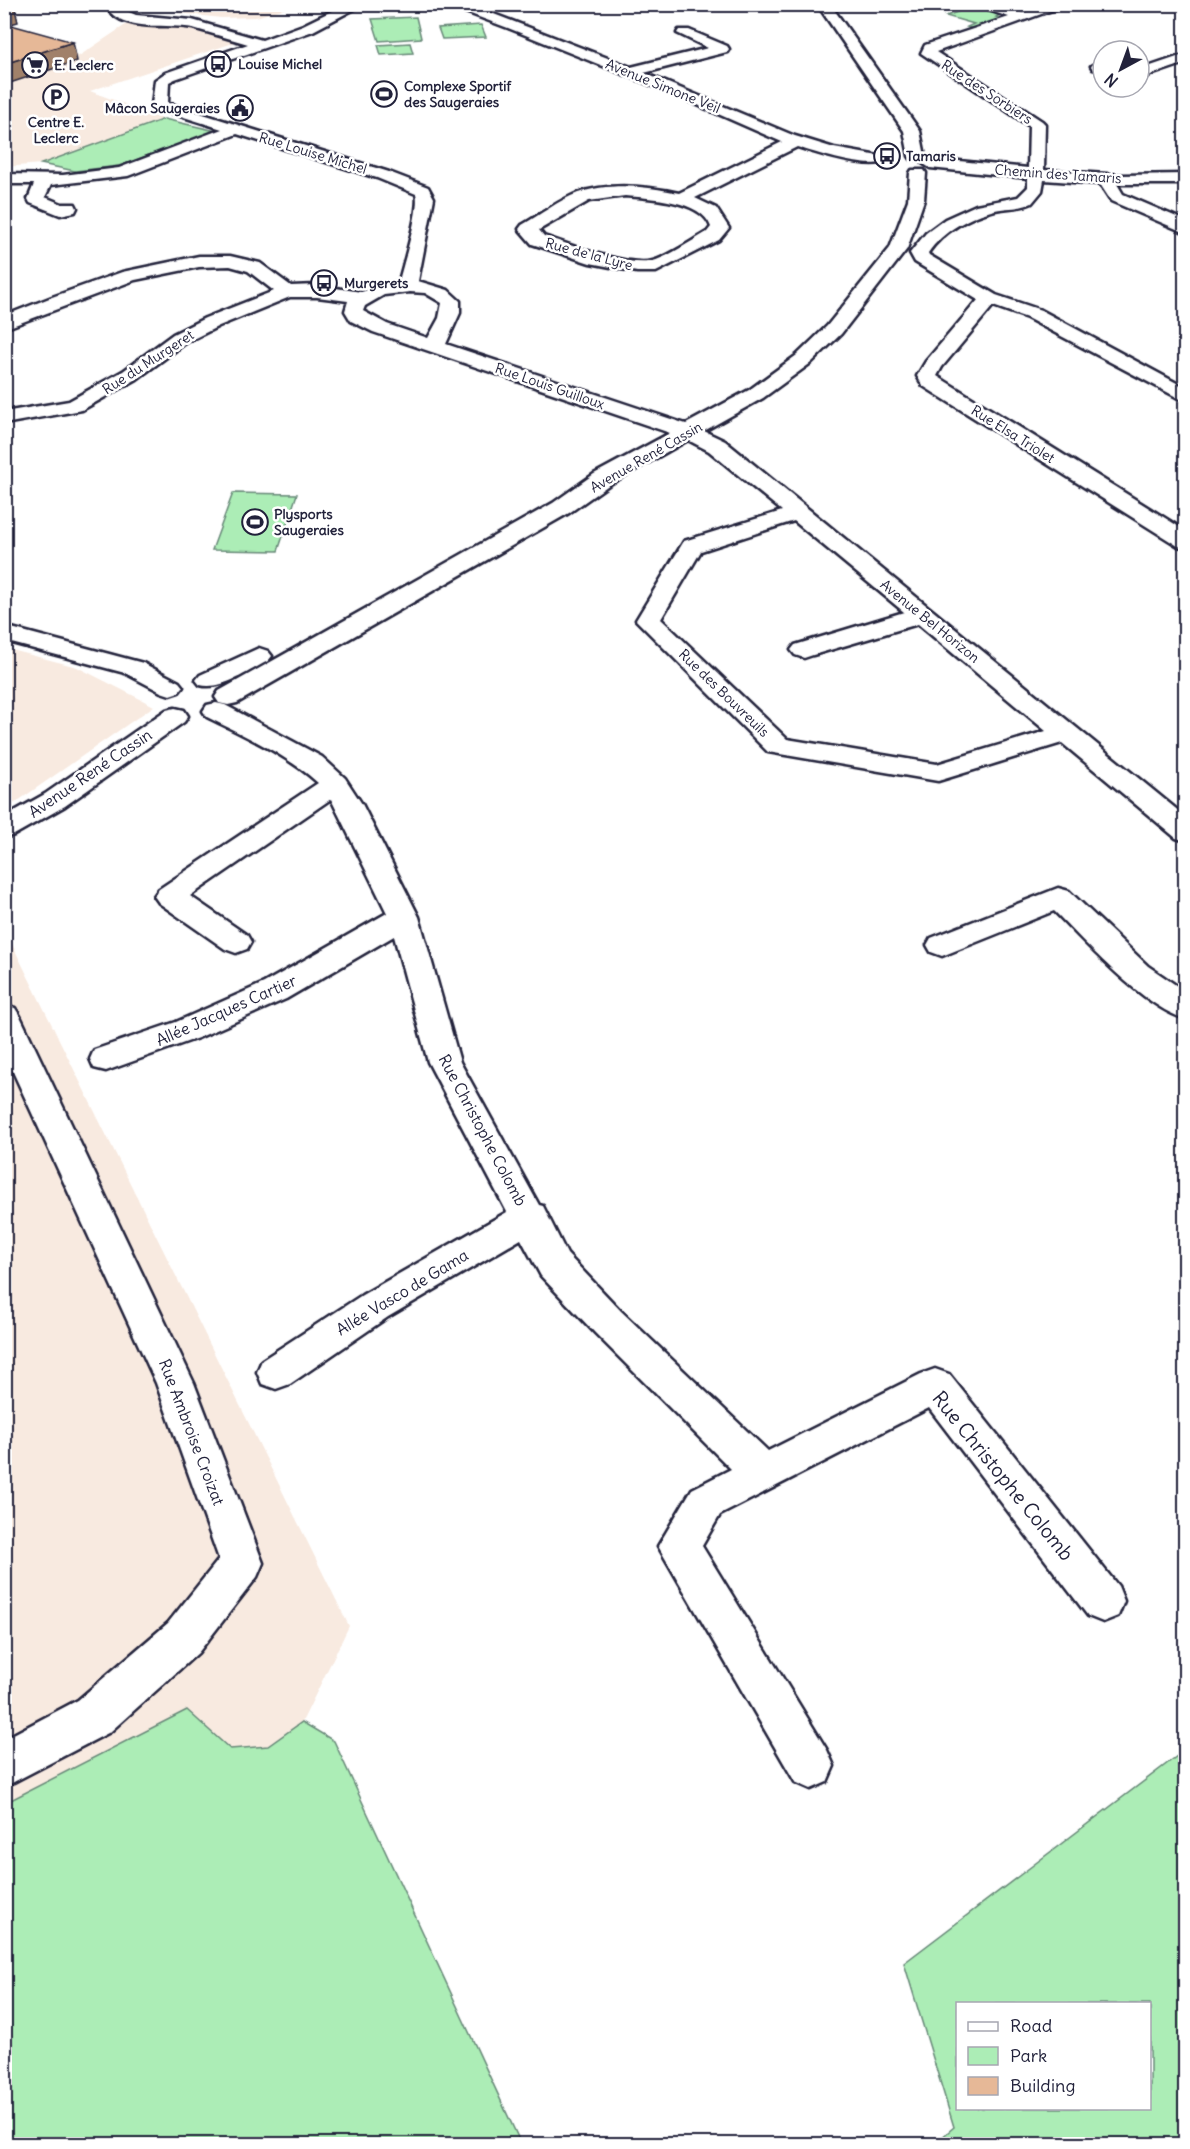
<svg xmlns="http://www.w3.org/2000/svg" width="1190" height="2149" viewBox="0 0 1190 2149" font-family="Delius,sans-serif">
  <rect width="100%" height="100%" fill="#fff"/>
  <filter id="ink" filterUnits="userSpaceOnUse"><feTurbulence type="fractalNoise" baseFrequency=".0167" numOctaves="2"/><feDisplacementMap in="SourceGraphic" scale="12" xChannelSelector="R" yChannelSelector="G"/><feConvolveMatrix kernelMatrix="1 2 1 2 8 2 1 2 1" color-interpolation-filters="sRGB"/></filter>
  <g filter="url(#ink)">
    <g fill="#f8eae0">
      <path d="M127 5V4L296 5 256 17 221 18 179 13 174 9Z"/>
      <path d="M130 22 181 27 236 42 90 91 164 119 41 164 5 167V34L79 56Z"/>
      <path d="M4 648 77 667 154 706 5 810Z"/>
      <path d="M4 928 349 1626 302 1722 268 1746 230 1749 187 1710 5 1803Z"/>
    </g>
    <g fill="#acedb6" stroke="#678878" stroke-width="1.5" fill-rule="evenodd">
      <path d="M967 5 1002 14 996 17 1003 19 974 29 967 27 974 24 946 16 966 9 961 7Z"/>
      <path d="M416 17 421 38 379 41 372 19Z"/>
      <path d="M481 25 486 37 442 39 438 28Z"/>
      <path d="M410 43 413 53 381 55 378 45Z"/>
      <path d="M164 119 216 131 119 166 75 171 41 164Z"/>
      <path d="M233 493 297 494 278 551 212 550Z"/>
      <path d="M187 1710 230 1749 268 1746 302 1722 334 1741 521 2144H5V1803Z"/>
      <path d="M1185 1750V2144H934L954 2127 904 1963ZM958 2004H1150V2108H958Z"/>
    </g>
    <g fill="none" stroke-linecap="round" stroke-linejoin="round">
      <g stroke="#22223b" stroke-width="5">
        <g id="minor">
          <path d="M346 4H364L313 31 175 79 169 82 168 103 389 172 428 187 434 198 418 281 448 290 460 301V313L446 344 686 424 749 390 797 355 827 326 890 248 908 200 910 173 912 170H924L926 173 924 200 907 249 841 334 811 363 763 398 704 431 725 441 1186 817V841L1176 838 1062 743 938 781 768 752 636 620 684 541 782 511 709 451 688 440 610 484 569 513 237 703 228 705 219 703 215 697 219 691 553 503 594 474 670 433 373 332 351 321 345 311 348 301 317 297H290L219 326 187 342 137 379 82 410 4 424V412L69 401 123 371 173 334 205 318 274 291 248 271 230 266 199 267 135 280 4 329V316L52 297 122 272 199 256H230L260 263 291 286 317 285 361 292 399 281C403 265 421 207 416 194L377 178 237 134 128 176 51 185 45 197 62 204H75L77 208 75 212 60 215 30 203 28 199 34 184H4V174L63 175 119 168 222 129 155 108 152 105 155 80 165 73 248 44C230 39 211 33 193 28 168 23 129 32 110 12L112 9H122L136 15 192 20 262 40 303 25ZM410 292 425 293 442 303 439 318 428 338 387 324 363 311 365 306 384 295ZM794 521 904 612 795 645 791 650 795 655 804 658 813 655 918 624 1046 731 937 764 787 739 661 619 701 551Z"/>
          <path d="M444 4H467L486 11 631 67 708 48 677 33 679 30H689L727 46 729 49 727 52 644 73 795 136 834 148 884 157 886 160C875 172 812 152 797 147L695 198 716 208 729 228 719 240 656 272H637L590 263 532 244 519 229 522 225C540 215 559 200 578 193 610 182 647 186 679 193L782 142 668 92 508 28ZM625 196C649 198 702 200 711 227L707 232C691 241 670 256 653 261 630 268 568 244 544 236L539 230 589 201Z"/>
          <path d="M817 4H830L920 131 925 156 923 159H911L909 156 904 131Z"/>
          <path d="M970 4H993L1023 13 1048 4H1069L936 52 1042 121 1045 124 1044 170 1122 175 1186 174V184H1117L1123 194 1186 221V233L1111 201 1100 184 1044 180 1042 191 1032 203C1020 209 1008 207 995 210 970 216 943 231 928 253L929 255 996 295 1041 310 1186 388V402L1027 318 993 306 942 367 937 376 1186 531V548L1178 546 923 386 917 376 926 361 978 300 915 262 910 253 926 233 945 219 976 205 1018 197 1028 187V178L930 168 922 163 930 158 1028 168 1029 126 921 53 925 45 1009 17Z"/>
          <path d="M1186 54V63L1139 79V70Z"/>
          <path d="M1098 62 1103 63V71L1093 69 1091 66Z"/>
          <path d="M4 626 143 663 179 682 183 687 179 692 170 695 161 692 125 673 4 641Z"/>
          <path d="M259 648 268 651 272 656 268 661C248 671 222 691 200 685L196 680 200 675Z"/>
          <path d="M216 703 225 705 322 757 345 778 362 804 419 917 460 1062 539 1205 543 1206 567 1254 621 1311 768 1451 921 1374 935 1369 949 1374 1118 1586 1124 1601 1118 1616 1103 1622 1088 1616 929 1408 720 1515 702 1546 827 1750 834 1766 827 1782 811 1789 795 1782 658 1546 692 1489 731 1469 595 1333 541 1276 521 1239 388 1317 290 1384 276 1389 262 1384 257 1372 262 1360 362 1295 507 1212 428 1062 394 936 286 999 198 1038 106 1071 94 1068 90 1059 94 1050 176 1022 264 983 387 913 331 799 190 896 247 935 251 942 247 949 236 953 225 949 159 903 154 896 159 889 318 783C286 754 245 736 207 717L203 711 207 705Z"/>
          <path d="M175 708 184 710 188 716 184 722 65 806 14 835 4 838V817L45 794 166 710Z"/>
          <path d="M1058 888 1069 891 1148 966 1186 992V1019C1143 1007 1086 943 1054 911L942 956 931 952 927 945 931 938Z"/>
          <path d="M4 1005 15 1008 20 1016 194 1383 263 1563 257 1577 198 1653 110 1732 4 1787V1739L78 1700 168 1623 219 1559 156 1383 4 1052Z"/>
        </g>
      </g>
      <use href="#minor" fill="#fff" fill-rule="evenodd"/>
    </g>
    <g fill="#a1816a" stroke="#22223b" stroke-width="1.5">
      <path d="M11 4H14L18 22 4 26V6Z"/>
      <path d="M73 42 77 61 4 85V64Z"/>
    </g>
    <path fill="#e6b897" stroke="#22223b" stroke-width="1.5" d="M4 23 73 42 4 64Z"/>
  </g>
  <defs>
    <g id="bus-ring" transform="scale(1.35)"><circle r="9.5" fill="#fff" stroke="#22223b" stroke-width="1.5"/><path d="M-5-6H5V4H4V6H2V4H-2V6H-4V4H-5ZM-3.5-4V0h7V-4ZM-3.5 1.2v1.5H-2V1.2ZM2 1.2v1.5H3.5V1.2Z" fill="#22223b"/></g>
    <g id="supermarket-ring" transform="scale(1.35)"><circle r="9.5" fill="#fff" stroke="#22223b" stroke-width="1.5"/><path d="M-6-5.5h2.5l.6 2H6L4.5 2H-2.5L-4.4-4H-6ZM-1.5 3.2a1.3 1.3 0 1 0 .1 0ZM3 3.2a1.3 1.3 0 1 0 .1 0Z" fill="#22223b"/></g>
    <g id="stadium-ring" transform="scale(1.35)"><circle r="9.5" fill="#fff" stroke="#22223b" stroke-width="1.5"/><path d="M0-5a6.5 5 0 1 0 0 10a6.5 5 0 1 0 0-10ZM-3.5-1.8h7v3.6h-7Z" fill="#22223b"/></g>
    <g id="parking-ring" transform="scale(1.35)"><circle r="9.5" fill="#fff" stroke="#22223b" stroke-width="1.5"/><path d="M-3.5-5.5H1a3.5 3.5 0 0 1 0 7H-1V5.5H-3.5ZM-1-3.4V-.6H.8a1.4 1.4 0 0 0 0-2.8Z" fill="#22223b"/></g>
    <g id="civic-ring" transform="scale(1.35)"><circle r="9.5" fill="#fff" stroke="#22223b" stroke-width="1.5"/><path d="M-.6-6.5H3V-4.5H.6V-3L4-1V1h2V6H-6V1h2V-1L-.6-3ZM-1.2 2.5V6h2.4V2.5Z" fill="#22223b"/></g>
  </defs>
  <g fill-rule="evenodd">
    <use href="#bus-ring" x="218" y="64"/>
    <use href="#supermarket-ring" x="35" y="65"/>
    <use href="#stadium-ring" x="384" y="94"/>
    <use href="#parking-ring" x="56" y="97"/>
    <use href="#civic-ring" x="240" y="108"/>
    <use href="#bus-ring" x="887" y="156"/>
    <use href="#bus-ring" x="324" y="283"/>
    <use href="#stadium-ring" x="255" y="522"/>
  </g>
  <g text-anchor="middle" stroke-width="5" stroke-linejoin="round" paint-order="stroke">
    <g font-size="14" font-weight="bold" fill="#22223b" stroke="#fff" text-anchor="start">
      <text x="238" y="69">Louise Michel</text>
      <text x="54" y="70">E. Leclerc</text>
      <text x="404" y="91">Complexe Sportif<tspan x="404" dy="16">des Saugeraies</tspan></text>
      <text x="220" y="113" text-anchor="end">Mâcon Saugeraies</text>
      <text x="56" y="127" text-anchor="middle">Centre E.<tspan x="56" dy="16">Leclerc</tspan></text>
      <text x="906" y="161">Tamaris</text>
      <text x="344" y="288">Murgerets</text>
      <text x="274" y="519">Plysports<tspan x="274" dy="16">Saugeraies</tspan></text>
    </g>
    <g font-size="14" fill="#22223b" stroke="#fff">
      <text transform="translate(663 86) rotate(22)" y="5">Avenue Simone Veil</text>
      <text transform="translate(987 92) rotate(33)" y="5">Rue des Sorbiers</text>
      <text transform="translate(313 153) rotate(17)" y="5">Rue Louise Michel</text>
      <text transform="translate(1058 174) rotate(4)" y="5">Chemin des Tamaris</text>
      <text transform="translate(589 254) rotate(15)" y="5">Rue de la Lyre</text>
      <text transform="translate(148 362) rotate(-33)" y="5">Rue du Murgeret</text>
      <text transform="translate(550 386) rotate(19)" y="5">Rue Louis Guilloux</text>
      <text transform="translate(1013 434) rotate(32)" y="5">Rue Elsa Triolet</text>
      <text transform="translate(646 457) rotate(-30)" y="5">Avenue René Cassin</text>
      <text transform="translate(930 621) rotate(39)" y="5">Avenue Bel Horizon</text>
      <text transform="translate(724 693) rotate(44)" y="5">Rue des Bouvreuils</text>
    </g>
    <g font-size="16" fill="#22223b" stroke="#fff">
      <text transform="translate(90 773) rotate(-34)" y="6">Avenue René Cassin</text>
      <text transform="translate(226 1010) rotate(-24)" y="6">Allée Jacques Cartier</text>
      <text transform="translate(483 1130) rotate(62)" y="6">Rue Christophe Colomb</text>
      <text transform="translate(402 1292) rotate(-31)" y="6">Allée Vasco de Gama</text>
      <text transform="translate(192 1432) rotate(69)" y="6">Rue Ambroise Croizat</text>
    </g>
    <g font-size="20" fill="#22223b" stroke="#fff">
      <text transform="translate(1003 1476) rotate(51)" y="7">Rue Christophe Colomb</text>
    </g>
  </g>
  <rect width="1190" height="2149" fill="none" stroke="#fff" stroke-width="24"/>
  <rect x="12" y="12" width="1166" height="2125" fill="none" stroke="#22223b" stroke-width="2" filter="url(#ink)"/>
  <rect x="956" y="2002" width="195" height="108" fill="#ffffff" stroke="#a7a7b1" stroke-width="1.5"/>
  <rect x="968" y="2022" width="30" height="9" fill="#ffffff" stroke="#a7a7b1" stroke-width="1.5"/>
  <text x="1010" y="2032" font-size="18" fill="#22223b">Road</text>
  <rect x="968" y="2047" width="30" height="18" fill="#acedb6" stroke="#a7a7b1" stroke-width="1.5"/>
  <text x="1010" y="2062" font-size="18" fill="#22223b">Park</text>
  <rect x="968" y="2077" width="30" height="18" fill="#e6b897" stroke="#a7a7b1" stroke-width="1.5"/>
  <text x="1010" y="2092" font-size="18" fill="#22223b">Building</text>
  <g transform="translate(1121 69) rotate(221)"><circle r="28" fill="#ffffff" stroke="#a7a7b1" stroke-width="1.5"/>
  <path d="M0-4.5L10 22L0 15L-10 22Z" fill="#22223b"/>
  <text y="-9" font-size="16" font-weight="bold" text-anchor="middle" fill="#22223b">N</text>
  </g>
</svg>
